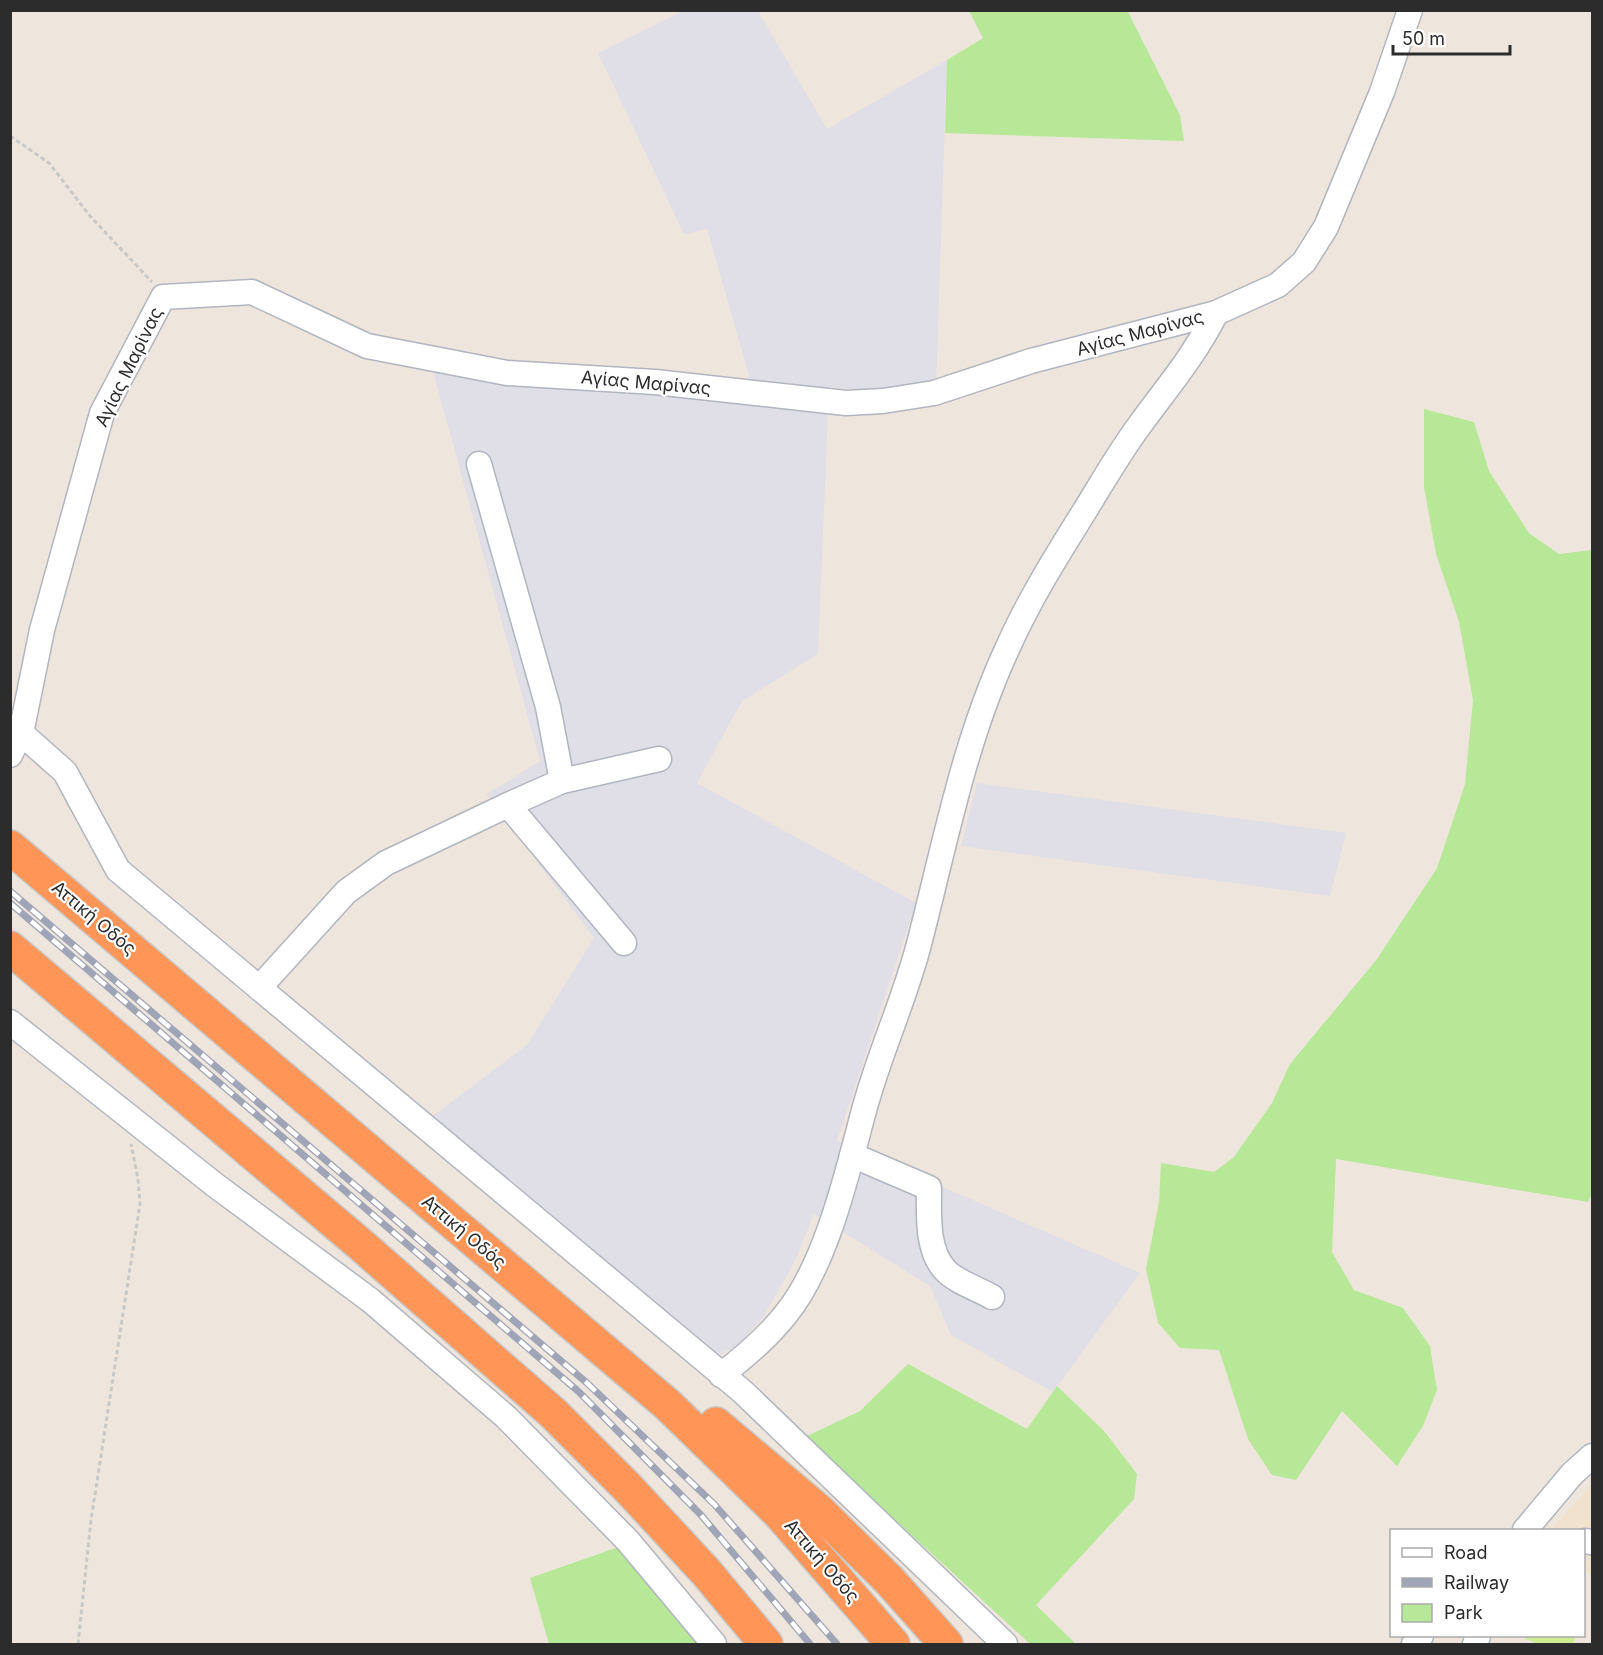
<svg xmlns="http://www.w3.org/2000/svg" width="1603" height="1655" viewBox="0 0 1603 1655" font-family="Inter,sans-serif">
  <rect width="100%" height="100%" fill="#eee6dd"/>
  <g fill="#e0dee6">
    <path d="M683 11H758L827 129 947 60 936 386 884 392 829 387 818 654 742 701 697 783 916 903 837 1141 1140 1273 1053 1392 951 1335 930 1286 814 1214 794 1263 764 1316 740 1343 711 1360 421 1125 527 1045 594 938 487 794 540 761 433 371 742 404 749 376 707 229 684 234 598 53Z"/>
    <path d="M977 783 1346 833 1330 896 961 846Z"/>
  </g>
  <path fill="#f0e2cc" d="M1592 1484V1576L1584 1571V1530H1551Z"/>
  <g fill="#b7e897">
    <path d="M1127 10 1180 115 1184 141 945 133 947 60 983 38 969 11Z"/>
    <path d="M1424 409 1474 422 1489 471 1529 533 1559 554 1592 550V1193L1588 1202 1336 1159 1332 1252 1354 1290 1403 1308 1430 1346 1437 1390 1423 1426 1397 1466 1342 1411 1296 1480 1272 1475 1248 1439 1219 1350 1180 1348 1158 1323 1146 1269 1159 1202 1161 1163 1214 1172 1234 1157 1272 1103 1290 1064 1377 959 1437 868 1465 784 1473 700 1459 622 1436 554 1424 487Z"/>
    <path d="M908 1364 1027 1429 1057 1386 1104 1431 1137 1474 1134 1499 1036 1605 1076 1644H1030L805 1437 860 1411Z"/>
    <path d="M624 1545 707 1644H549L530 1578Z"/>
  </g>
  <path fill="#cdef92" d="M1525 1636H1576L1573 1644H1538L1524 1638Z"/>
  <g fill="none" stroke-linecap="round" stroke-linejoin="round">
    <g stroke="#b1b5c0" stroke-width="27">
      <g id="minor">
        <path d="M479 464 548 707 562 781"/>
        <path d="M10 727 21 733 65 772 118 870 743 1392 1005 1644"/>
        <path d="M10 755 21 733 42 630 102 413 163 297 252 292 367 346 507 373 655 382 846 403 883 401 934 393 1031 361 1216 313 1278 285 1304 262 1326 227 1382 92 1410 10"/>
        <path d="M508 805 562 781 659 759"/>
        <path d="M259 988 346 892 386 863 508 805 624 943"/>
        <path d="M10 1022 215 1185 370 1300 506 1417 628 1541 714 1644"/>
        <path d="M852 1155 929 1188C929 1213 926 1251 946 1271 957 1282 978 1289 992 1297"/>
        <path d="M721 1375C746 1356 767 1338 786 1314 826 1265 847 1174 863 1114 878 1056 904 1002 919 944 945 844 964 741 1008 647 1029 600 1057 555 1084 512 1102 483 1119 453 1139 426 1168 386 1193 358 1216 313"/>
        <path d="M1525 1530 1572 1474 1592 1456"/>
        <path d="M1584 1541 1592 1542"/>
        <path d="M1414 1644 1421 1636"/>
        <path d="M1475 1644 1478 1636"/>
      </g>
    </g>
    <g stroke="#c8c8c8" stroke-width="36">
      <g id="highway">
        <path d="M10 847 668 1405 779 1513 893 1644"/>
        <path d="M10 948 360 1244 553 1413 628 1488 706 1572 766 1644"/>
        <path d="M716 1424 818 1510 889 1580 946 1644"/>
      </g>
    </g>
    <g stroke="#c8c8c8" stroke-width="3" stroke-dasharray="4.5 3" stroke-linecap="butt">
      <path d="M10 136 49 163 90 216 152 282"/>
      <path d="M78 1644 91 1520 140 1204 138 1179 131 1144"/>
    </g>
    <use href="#minor" stroke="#fff" stroke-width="24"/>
    <use href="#highway" stroke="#ff9657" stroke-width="33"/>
    <g stroke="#9fa4b7" stroke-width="7">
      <g id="rail">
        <path d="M10 891 587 1383 714 1504 837 1644"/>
        <path d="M10 903 579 1392 701 1515 810 1644"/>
      </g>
    </g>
    <use href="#rail" stroke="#fff" stroke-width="4.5" stroke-dasharray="14" stroke-linecap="butt"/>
  </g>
  <g text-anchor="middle" stroke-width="4.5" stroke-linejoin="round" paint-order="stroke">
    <g font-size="18" fill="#2c2c2c" stroke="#fff">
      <text transform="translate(1140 333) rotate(-15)" y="6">Αγίας Μαρίνας</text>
      <text transform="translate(129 367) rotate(-64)" y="6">Αγίας Μαρίνας</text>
      <text transform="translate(646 383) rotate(5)" y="6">Αγίας Μαρίνας</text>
      <text transform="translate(94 918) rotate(40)" y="6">Αττική Οδός</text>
      <text transform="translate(464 1232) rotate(40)" y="6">Αττική Οδός</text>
      <text transform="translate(822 1561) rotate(49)" y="6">Αττική Οδός</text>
    </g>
  </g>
  <rect width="1603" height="1655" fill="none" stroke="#2c2c2c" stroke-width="24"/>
  <rect x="1390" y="1529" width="195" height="108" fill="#ffffff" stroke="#ababab" stroke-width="1.5"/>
  <rect x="1402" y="1548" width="30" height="9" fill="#ffffff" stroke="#ababab" stroke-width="1.5"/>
  <text x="1444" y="1559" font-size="18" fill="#2c2c2c">Road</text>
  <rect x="1402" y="1578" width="30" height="9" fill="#9fa4b7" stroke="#ababab" stroke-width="1.5"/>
  <text x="1444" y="1589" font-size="18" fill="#2c2c2c">Railway</text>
  <rect x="1402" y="1604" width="30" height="18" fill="#b7e897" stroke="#ababab" stroke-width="1.5"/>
  <text x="1444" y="1619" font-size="18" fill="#2c2c2c">Park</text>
  <path d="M1393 45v9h117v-9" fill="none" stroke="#2c2c2c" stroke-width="3"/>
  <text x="1402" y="45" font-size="18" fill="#2c2c2c" stroke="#ffffff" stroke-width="4.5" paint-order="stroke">50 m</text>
</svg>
